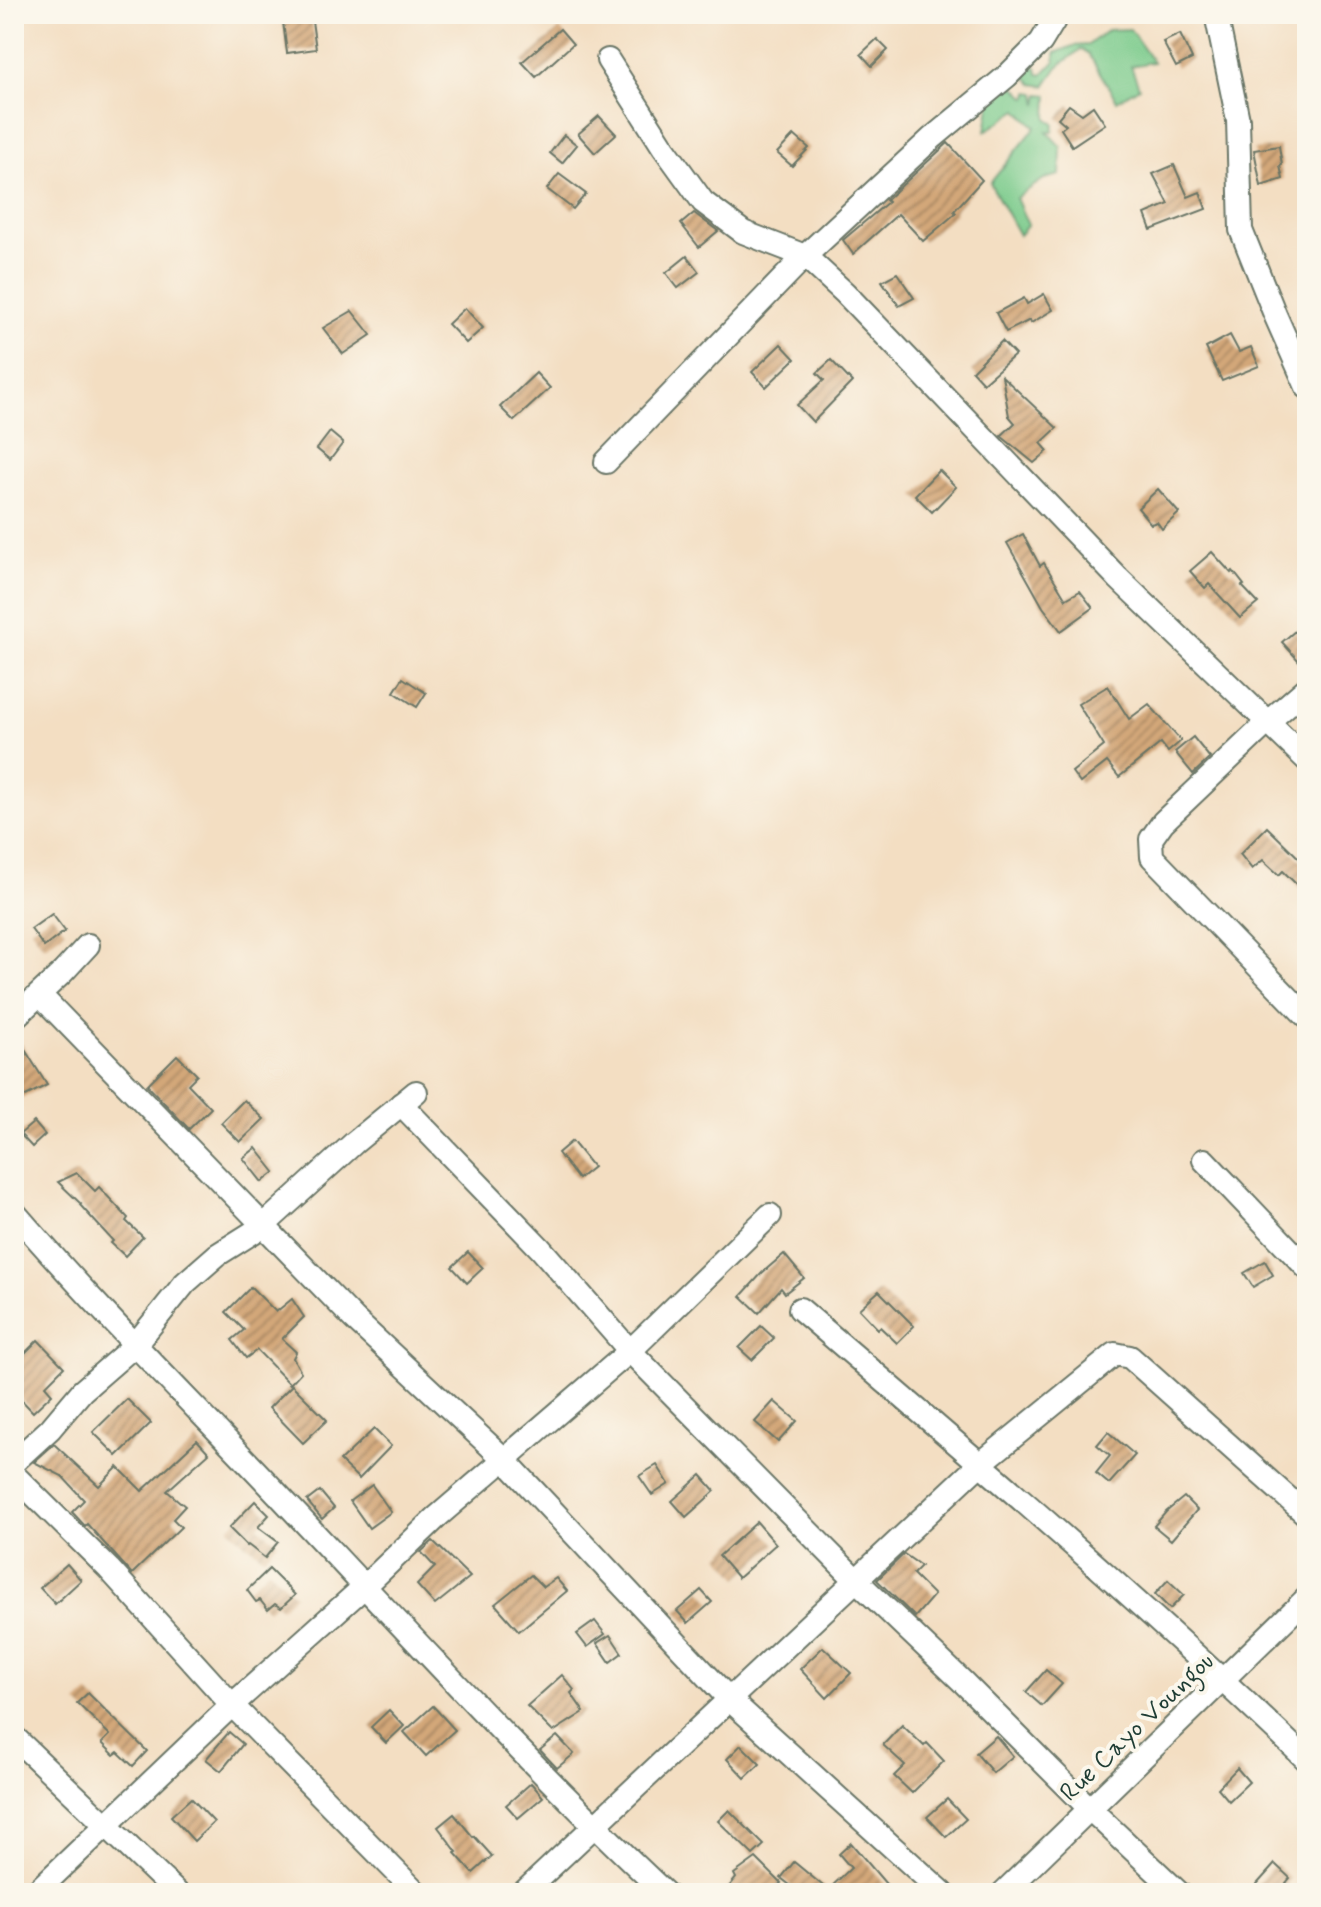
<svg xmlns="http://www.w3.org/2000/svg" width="1321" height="1907" viewBox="0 0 1321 1907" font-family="Mynerve,sans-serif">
  <defs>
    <pattern id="building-hatch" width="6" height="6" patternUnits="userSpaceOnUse" patternTransform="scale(2)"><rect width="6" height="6" fill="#d3a779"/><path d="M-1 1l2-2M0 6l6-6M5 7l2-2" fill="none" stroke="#ab8964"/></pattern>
  </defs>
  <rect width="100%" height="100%" fill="#fbf7ec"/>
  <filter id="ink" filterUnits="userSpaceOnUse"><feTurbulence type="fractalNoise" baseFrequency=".0125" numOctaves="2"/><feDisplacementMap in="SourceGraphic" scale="16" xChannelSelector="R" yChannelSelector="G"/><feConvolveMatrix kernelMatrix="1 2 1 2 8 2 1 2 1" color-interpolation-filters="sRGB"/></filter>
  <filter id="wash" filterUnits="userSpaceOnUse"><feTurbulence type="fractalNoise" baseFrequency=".006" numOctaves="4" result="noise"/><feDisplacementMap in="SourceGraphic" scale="32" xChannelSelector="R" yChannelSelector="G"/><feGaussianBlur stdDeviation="1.8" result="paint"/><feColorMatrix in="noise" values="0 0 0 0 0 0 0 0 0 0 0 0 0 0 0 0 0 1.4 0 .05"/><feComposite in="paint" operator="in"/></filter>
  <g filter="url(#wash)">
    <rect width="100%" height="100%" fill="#f3dec2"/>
    <g fill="#7aca8b" stroke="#4c8460" stroke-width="2">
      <path d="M1130 29 1153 62 1131 66 1139 87 1117 101 1088 53 1081 49 1058 67 1045 86 1033 84 1029 79 1025 77V67H1037L1038 74 1042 75 1055 61V53L1073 46 1088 45 1108 30Z"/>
      <path d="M1008 80 1027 98 1030 92 1036 93 1038 105 1040 94 1048 95 1047 118 1054 124 1053 132H1047L1061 147 1060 175 1044 179 1016 198 1028 225 1019 235 990 183 1036 127 1018 110 986 131 992 93Z"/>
    </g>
    <g id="blocks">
      <g fill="url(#building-hatch)">
        <path d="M282 14H311L316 49 287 53Z"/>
        <path d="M560 29 573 44 536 77 522 62Z"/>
        <path d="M1180 34 1192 59 1176 67 1163 42Z"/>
        <path d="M877 39 888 50 872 66 861 54Z"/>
        <path d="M1069 105 1082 114 1093 106 1105 124 1072 146 1061 129 1066 125 1058 118Z"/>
        <path d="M599 116 616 134 595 153 578 134Z"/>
        <path d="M564 135 577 145 562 163 550 153Z"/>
        <path d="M794 135 809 148 792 166 777 153Z"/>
        <path d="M948 143 982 180 954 211 956 213 923 241 898 214 853 254 843 240 888 202 886 200Z"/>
        <path d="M1279 146 1282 165 1280 166 1283 179 1261 186 1254 150Z"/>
        <path d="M1174 165 1188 197 1200 192 1206 209 1151 230 1145 214 1169 204 1153 174Z"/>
        <path d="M559 174 586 194 573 209 547 189Z"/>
        <path d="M694 213 718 231 699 247 681 224Z"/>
        <path d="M687 256 699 272 678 288 666 273Z"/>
        <path d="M897 273 914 298 899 306 882 281Z"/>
        <path d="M1044 294 1053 310 1031 323 1030 320 1006 332 996 313 1024 298 1027 304Z"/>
        <path d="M465 308 483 328 466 343 448 324Z"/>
        <path d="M352 311 371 335 343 354 323 328Z"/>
        <path d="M1230 335 1239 352 1251 347 1259 366 1222 381 1206 348Z"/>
        <path d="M1002 341 1015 355 983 383 972 371Z"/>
        <path d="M781 344 795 359 766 387 752 372Z"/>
        <path d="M831 360 852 382 813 422 797 405 824 380 817 373Z"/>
        <path d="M536 373 550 388 514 421 500 407Z"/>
        <path d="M1002 376 1057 428 1041 443 1048 451 1034 463 1001 436 1015 423 1009 416Z"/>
        <path d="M330 432 343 443 330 460 317 449Z"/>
        <path d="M939 470 956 487 932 512 915 495Z"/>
        <path d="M1158 489 1179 513 1162 529 1157 522 1151 524 1138 508Z"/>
        <path d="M1023 534 1040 566 1044 563 1066 599 1080 591 1093 608 1061 631 1043 607 1007 543Z"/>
        <path d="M1212 552 1231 573 1233 571 1244 585 1242 586 1258 603 1240 618 1209 584 1205 588 1190 571Z"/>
        <path d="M1295 631 1307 645V670L1282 642Z"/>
        <path d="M403 678 426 693 417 707 394 692Z"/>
        <path d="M1108 686 1129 719 1149 704 1181 741 1168 752 1161 743 1119 777 1107 762 1080 783 1072 772 1104 746 1078 704Z"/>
        <path d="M1193 737 1210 758 1193 774 1175 752Z"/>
        <path d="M1267 827 1307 866V895L1283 871 1279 875 1263 860 1252 869 1240 854Z"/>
        <path d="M52 914 65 931 44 947 31 929Z"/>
        <path d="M14 1032 47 1085 14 1102Z"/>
        <path d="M177 1055 197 1075 188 1084 211 1108 189 1129 147 1085Z"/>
        <path d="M244 1100 264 1119 240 1142 221 1123Z"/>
        <path d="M34 1122 45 1135 32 1147 20 1134Z"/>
        <path d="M572 1141 593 1167 578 1179 558 1153Z"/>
        <path d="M256 1148 275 1172 262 1182 243 1158Z"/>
        <path d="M77 1173 95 1191 99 1187 128 1218 126 1221 143 1237 125 1256 111 1243 113 1241 80 1205 81 1204 58 1182Z"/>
        <path d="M468 1252 483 1268 467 1283 452 1267Z"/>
        <path d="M784 1254 804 1278 785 1293 781 1288 759 1313 741 1296 762 1273Z"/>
        <path d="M1265 1261 1273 1275 1253 1287 1244 1273Z"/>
        <path d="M251 1287 276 1312 292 1299 304 1317 282 1339 296 1352 293 1358 301 1372 290 1384 257 1350 246 1358 232 1340 244 1330 226 1312Z"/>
        <path d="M879 1291 914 1326 897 1343 880 1327 878 1329 859 1309Z"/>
        <path d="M761 1326 774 1338 752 1360 739 1348Z"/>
        <path d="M38 1340 64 1367 45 1386 52 1394 33 1412 14 1392V1364Z"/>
        <path d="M292 1385 327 1420 303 1443 269 1408Z"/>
        <path d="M127 1399 151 1423 117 1456 93 1432Z"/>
        <path d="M774 1401 797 1421 778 1442 755 1422Z"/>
        <path d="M374 1429 391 1446 359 1479 340 1461Z"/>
        <path d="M1108 1432 1135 1455 1109 1484 1096 1473 1110 1456 1097 1445Z"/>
        <path d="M197 1440 209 1453 167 1491 185 1506 173 1519 181 1527 132 1574 87 1524 85 1526 72 1512 84 1500 62 1476 34 1462 54 1444 99 1486 118 1467 142 1491Z"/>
        <path d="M657 1465 669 1484 652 1495 639 1476Z"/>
        <path d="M701 1475 715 1491 686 1517 672 1501Z"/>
        <path d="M372 1485 391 1512 369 1528 350 1501Z"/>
        <path d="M320 1491 334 1508 322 1519 307 1501Z"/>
        <path d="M1184 1497 1197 1510 1171 1540 1154 1526 1166 1512Z"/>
        <path d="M255 1501 269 1515 258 1527 278 1542 265 1558 248 1545 247 1546 229 1528Z"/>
        <path d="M757 1522 776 1544 738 1578 719 1556Z"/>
        <path d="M433 1541 470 1577 435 1605 417 1585 435 1567 421 1552Z"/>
        <path d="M904 1554 921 1566 913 1574 934 1595 915 1617 877 1580Z"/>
        <path d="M67 1564 81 1580 55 1604 40 1588Z"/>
        <path d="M269 1569 295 1595 281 1608 275 1604 268 1610 260 1600 256 1602 247 1590Z"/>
        <path d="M531 1575 543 1587 556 1578 567 1591 519 1631 495 1604Z"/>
        <path d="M1168 1580 1184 1595 1170 1609 1155 1594Z"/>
        <path d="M701 1590 712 1602 688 1623 677 1611Z"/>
        <path d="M595 1621 605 1634 587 1647 577 1634Z"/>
        <path d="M610 1635 622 1653 610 1662 597 1643Z"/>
        <path d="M823 1647 851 1673 827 1698 800 1669Z"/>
        <path d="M1046 1670 1062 1684 1042 1706 1026 1692Z"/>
        <path d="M562 1675 574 1690 571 1693 584 1712 553 1732 527 1706Z"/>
        <path d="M88 1693 147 1751 133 1766 118 1752 114 1755 102 1743 110 1735 77 1703Z"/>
        <path d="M433 1706 455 1730 426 1756 404 1732Z"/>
        <path d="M389 1710 404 1726 386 1743 371 1727Z"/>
        <path d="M902 1725 924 1746 927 1743 944 1761 912 1793 894 1776 905 1765 883 1745Z"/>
        <path d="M229 1732 243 1744 221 1771 206 1759Z"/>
        <path d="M557 1736 574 1754 557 1768 540 1750Z"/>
        <path d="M996 1736 1013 1756 993 1773 976 1753Z"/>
        <path d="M741 1745 760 1764 745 1778 727 1759Z"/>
        <path d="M1237 1768 1249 1782 1229 1801 1218 1788Z"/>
        <path d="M531 1783 543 1797 518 1818 506 1805Z"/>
        <path d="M191 1798 214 1822 194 1841 171 1816Z"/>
        <path d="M947 1799 966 1819 946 1837 927 1817Z"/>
        <path d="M729 1810 764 1845 753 1855 718 1821Z"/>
        <path d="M454 1814 473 1837 474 1836 492 1856 473 1873 455 1853 457 1852 438 1827Z"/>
        <path d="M851 1843 886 1884 876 1893H800L781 1878 794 1862 828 1890 851 1868 839 1854Z"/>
        <path d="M756 1858 781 1883 770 1893H724L736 1878 734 1874Z"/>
        <path d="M1275 1864 1290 1878 1286 1883 1297 1893H1249Z"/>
      </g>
    </g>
  </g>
  <g filter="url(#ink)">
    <use href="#blocks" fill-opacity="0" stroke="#697566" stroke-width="2"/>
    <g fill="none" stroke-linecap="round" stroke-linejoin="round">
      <g stroke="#697566" stroke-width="26">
        <g id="minor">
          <path d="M1216 14 1238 120 1241 230 1276 317 1307 387"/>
          <path d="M608 60 664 148 703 202 743 232 805 256 845 293 1118 578 1307 760"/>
          <path d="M606 462 805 256 931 139 1007 76 1041 42 1058 14"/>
          <path d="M1307 688 1268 722 1163 822 1151 839 1152 857 1307 1017"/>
          <path d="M40 995 354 1319 504 1459 729 1699 943 1893"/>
          <path d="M14 1018 63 972 88 945"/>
          <path d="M401 1104 540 1248 630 1351 856 1580 964 1683 1090 1809 1179 1893"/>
          <path d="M1204 1160 1307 1268"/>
          <path d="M14 1212C102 1314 198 1409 290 1507 413 1638 534 1770 665 1893"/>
          <path d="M800 1309C972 1456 1144 1603 1307 1760"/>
          <path d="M14 1462 50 1429 82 1391 135 1345 185 1283 217 1255 263 1226 354 1143 416 1092"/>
          <path d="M14 1475 109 1569 232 1705 417 1893"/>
          <path d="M14 1737 177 1893"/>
          <path d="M35 1893 232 1705 365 1586 437 1517 630 1351 770 1215"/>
          <path d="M523 1893 980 1464 1115 1354 1130 1357 1307 1515"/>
          <path d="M1003 1893 1307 1598"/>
        </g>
      </g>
      <use href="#minor" stroke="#fff" stroke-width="22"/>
    </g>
  </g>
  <g text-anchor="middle" stroke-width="8" stroke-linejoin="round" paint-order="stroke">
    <g font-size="26" fill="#1f3d34" stroke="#fbf7ec">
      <text transform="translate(1136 1726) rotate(-44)" y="9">Rue Cayo Voungou</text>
    </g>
  </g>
  <rect width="1321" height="1907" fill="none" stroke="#fbf7ec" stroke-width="48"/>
</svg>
